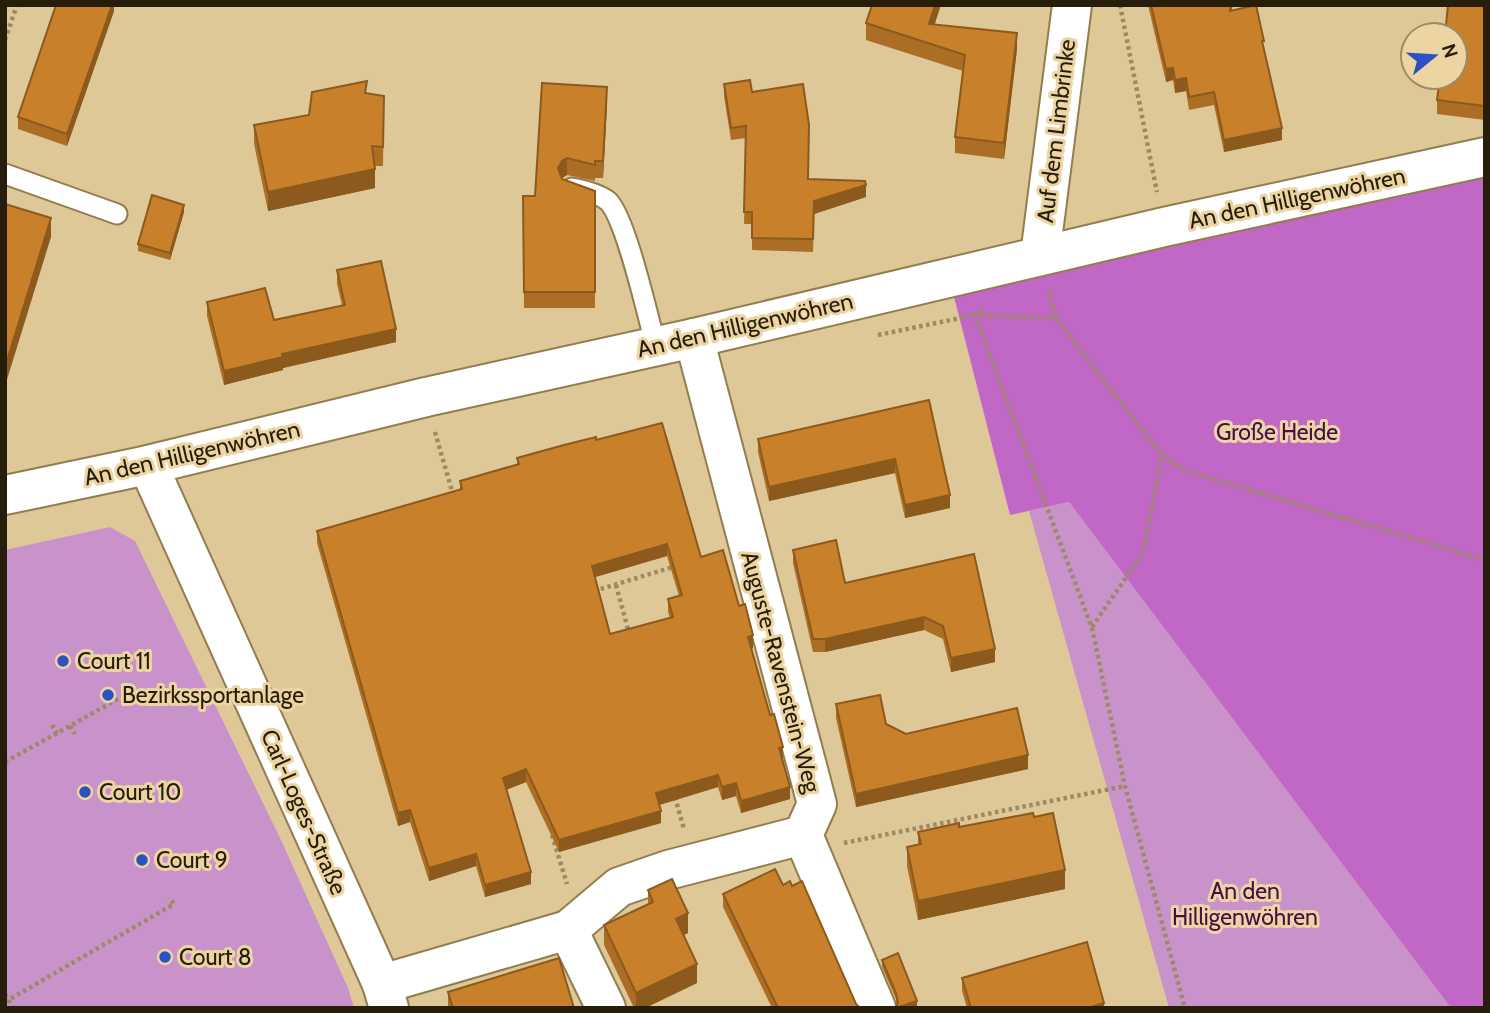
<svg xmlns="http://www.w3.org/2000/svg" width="1490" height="1013" viewBox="0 0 1490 1013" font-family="Cabin,sans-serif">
  <rect width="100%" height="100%" fill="#dfc897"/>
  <g fill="#ca92cb">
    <path d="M1069 502 1451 1008H1169L1029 511Z"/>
    <path d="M110 527 135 541 281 840 348 988 354 1008H5V550Z"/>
  </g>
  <path fill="#c168c6" d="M1485 171V1008H1451L1069 502 1010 515 952 289Z"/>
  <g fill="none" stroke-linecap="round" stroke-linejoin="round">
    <g stroke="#937d4e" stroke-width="23">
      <g id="lane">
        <path d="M5 174 117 214"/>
        <path d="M572 188C583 190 599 194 608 201 626 218 648 318 656 346"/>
      </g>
    </g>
    <g stroke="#937d4e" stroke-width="42">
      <g id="street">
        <path d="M1040 256 1072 5"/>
        <path d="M148 465 382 984 389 1008"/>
        <path d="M5 495 148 465 426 397 694 338 1164 227 1485 157"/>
        <path d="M803 835 876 1008"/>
        <path d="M568 930 606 1008"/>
        <path d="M382 984 568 930 619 887 668 870 803 835 817 804 694 338"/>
      </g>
    </g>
    <g stroke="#9c8a64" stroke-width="4.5" stroke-dasharray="3.5 3.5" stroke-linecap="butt">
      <path d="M1120 5 1157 192"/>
      <path d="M5 40 17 5"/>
      <path d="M1049 291 1056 318 1162 455 1186 471 1485 560"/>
      <path d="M982 309 975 315 1092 628 1125 786 1185 1008"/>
      <path d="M878 335 975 315 1056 318"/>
      <path d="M435 432 454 498"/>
      <path d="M616 585 629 633"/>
      <path d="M594 591 676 566"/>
      <path d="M1092 627 1143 553 1162 455"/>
      <path d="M52 725 57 733"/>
      <path d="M70 726 75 734"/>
      <path d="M5 762 134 690"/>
      <path d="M675 797 684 829"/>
      <path d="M552 835 567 884"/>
      <path d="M844 843 1125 786"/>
      <path d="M5 994 13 1008"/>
      <path d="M5 1002 174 904 169 898"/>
    </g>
    <use href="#lane" stroke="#fff" stroke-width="19"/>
    <use href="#street" stroke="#fff" stroke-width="38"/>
  </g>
  <g fill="#ac6e24" fill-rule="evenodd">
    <path d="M114 5V11L67 146 18 129V117Z"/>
    <path d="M940 5 935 24 1017 49 1004 159 955 153V137L963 71 866 40V23Z"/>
    <path d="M1148 5H1233L1232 10 1264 50 1282 140 1224 152 1214 105 1189 110 1186 91 1175 93 1173 80 1166 82Z"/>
    <path d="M1485 5V120L1437 114V100Z"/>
    <path d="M724 84 752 92 808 179 866 197 814 214 813 252 752 250V224H744L746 138 731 140 724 96Z"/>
    <path d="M367 94 384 96 383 166H374L375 188 268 211 254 144V125L309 115Z"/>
    <path d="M607 104 603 178H595V181L567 175 562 178V179L595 191V308H524L523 196H535Z"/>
    <path d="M184 212 170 260 138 251V244Z"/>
    <path d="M337 270 396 342 283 368V370L224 385 207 316V302L274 320 342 305 337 284Z"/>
    <path d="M929 400 950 508 905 518 895 473 769 501 758 452V439Z"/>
    <path d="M596 440 701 557 739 606 753 648 751 649 782 760 790 799 741 813 736 796 722 800 718 787 659 805 661 823 559 852 526 782 506 790 531 884 485 897 476 866 429 881 410 822 398 826 317 543V531L460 490V481L517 464V458ZM667 556 679 596 668 599V612L670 618 610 634 595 577Z"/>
    <path d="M793 550 845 583 974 554 995 662 951 672 943 639 924 630 825 652H813L793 563Z"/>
    <path d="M836 704 886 724 906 734 1028 769 856 807 836 718Z"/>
    <path d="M1034 817 1065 889 918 920 907 866V847L918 844V832Z"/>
    <path d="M783 885 856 1004 860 1008H772L723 907V894Z"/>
    <path d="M648 890 688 933 683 935 697 983 645 1008H634L604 945V925L648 905Z"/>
    <path d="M882 960 917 1007 896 1008V999L882 967Z"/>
    <path d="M962 978 1104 1008H967L962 991Z"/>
    <path d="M448 992 574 1008H448Z"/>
  </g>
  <g fill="#8c5a1d">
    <path d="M111 5H114V11L67 146V134Z"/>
    <path d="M935 5H940V8L929 40V24Z"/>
    <path d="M1017 33V49L1004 159V143Z"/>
    <path d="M1173 68V80L1166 82V69Z"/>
    <path d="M1186 78V91L1175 93V80Z"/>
    <path d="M607 87V104L603 178V161Z"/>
    <path d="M1282 128V140L1224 152V140Z"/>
    <path d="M567 158V175L562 178 558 168 562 161Z"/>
    <path d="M375 169V188L268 211V192Z"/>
    <path d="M866 185V197L814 214 813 252 814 201Z"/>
    <path d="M184 205V212L170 260V253Z"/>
    <path d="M51 218V237L5 386V367Z"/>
    <path d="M396 329V342L283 368V370L224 385V371L282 354Z"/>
    <path d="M895 459V473L769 501V487Z"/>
    <path d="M950 495V508L905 518V505Z"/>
    <path d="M667 544V556L592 578V566Z"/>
    <path d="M924 617V630L825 652V639Z"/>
    <path d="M753 635V648L748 650V637Z"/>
    <path d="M995 649V662L951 672V658Z"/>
    <path d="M783 747V759L779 748Z"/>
    <path d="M1028 755V769L856 807V794Z"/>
    <path d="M526 769V782L503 791V778Z"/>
    <path d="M718 775V787L656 806V793Z"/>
    <path d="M736 783V796L722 800V787Z"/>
    <path d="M790 787V799L741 813V801Z"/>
    <path d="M410 810V822L398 826V813Z"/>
    <path d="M661 811V823L559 852V840Z"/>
    <path d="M476 854V866L429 881V868Z"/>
    <path d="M1065 870V889L918 920V901Z"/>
    <path d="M531 872V884L485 897V885Z"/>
    <path d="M688 913V933L676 939V919Z"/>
    <path d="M697 964V983L645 1008H636V993Z"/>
    <path d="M917 1001V1007L916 1008H899Z"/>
    <path d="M1104 1003V1008H1088Z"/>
  </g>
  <g fill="#c8802a" stroke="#8c5a1d" stroke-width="2" fill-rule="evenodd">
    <path d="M56 5H112L67 134 18 117Z"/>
    <path d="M872 5H935L929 24 1017 33 1004 143 955 137 965 55 866 23Z"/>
    <path d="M1151 5H1231L1230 11 1256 5 1264 41H1262L1282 128 1224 140 1214 92 1189 97 1186 78 1175 80 1173 68 1166 69Z"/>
    <path d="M1448 5H1485V106L1437 100 1440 77H1455V35H1445Z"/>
    <path d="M750 80 752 92 803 84 809 125 808 179 865 181 866 185 814 201 813 239 752 238V212H744L746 126 731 128 724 84Z"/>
    <path d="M367 81 365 93 384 96 383 147 372 146 375 169 268 192 254 125 309 115 312 92Z"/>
    <path d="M542 83 607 87 603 161H595V165L567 158 562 161 558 168 562 179 595 191V292H524L523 196H535Z"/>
    <path d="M152 195 184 205 170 253 138 244Z"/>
    <path d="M5 204 51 218 5 367Z"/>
    <path d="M381 261 396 329 282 354 283 357 224 371 207 302 265 288 274 320 345 305 337 270Z"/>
    <path d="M929 400 950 495 905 505 895 459 769 487 758 439Z"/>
    <path d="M662 423 701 557 723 550 739 606 745 604 753 635 748 637 770 715 774 714 783 747 779 748 790 787 741 801 736 783 722 787 718 775 656 793 661 811 559 840 526 769 503 778 531 872 485 885 476 854 429 868 410 810 398 813 317 531 462 489 460 481 519 464 517 458 564 445 596 437V440ZM667 544 682 595 668 599 673 617 610 634 592 566Z"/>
    <path d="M836 540 845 583 974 554 995 649 951 658 943 626 924 617 825 639H813L793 550Z"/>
    <path d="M880 695 886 724 906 734 1017 708 1028 755 856 794 836 704Z"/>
    <path d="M1033 813 1034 817 1053 813 1065 870 918 901 907 847 921 844 918 832 959 823V827Z"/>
    <path d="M775 869 783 885 790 881 792 886 802 881 856 1004 860 1008H778L723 894Z"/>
    <path d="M672 879 688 913 676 919 697 964 636 993 604 925 653 902 648 890Z"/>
    <path d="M1087 942 1104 1003 1088 1008H971L962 978Z"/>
    <path d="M898 953 917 1001 896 1008 898 1003 896 993 882 960Z"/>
    <path d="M559 958 574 1008H453L448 992Z"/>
  </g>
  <g fill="#2c52c1" stroke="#ecd5a3" stroke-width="2.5">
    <circle cx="63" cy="661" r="7"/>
    <circle cx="108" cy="695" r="7"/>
    <circle cx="85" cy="792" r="7"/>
    <circle cx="142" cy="860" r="7"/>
    <circle cx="165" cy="957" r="7"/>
  </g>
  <g text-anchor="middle" stroke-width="6" stroke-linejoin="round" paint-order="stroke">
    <g font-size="23" fill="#261d0a" stroke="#ecd5a3">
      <text transform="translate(1056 131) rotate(-83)" y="8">Auf dem Limbrinke</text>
      <text transform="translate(1297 198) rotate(-12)" y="8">An den Hilligenwöhren</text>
      <text transform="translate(745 325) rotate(-13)" y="8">An den Hilligenwöhren</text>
      <text transform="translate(192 453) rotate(-13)" y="8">An den Hilligenwöhren</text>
      <text transform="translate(781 672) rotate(75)" y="8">Auguste-Ravenstein-Weg</text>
      <text transform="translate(304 812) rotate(66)" y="8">Carl-Loges-Straße</text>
    </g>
    <g font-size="23" fill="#460d4a" stroke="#ecd5a3">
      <text x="1277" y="440">Große Heide</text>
      <text x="1245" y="899">An den<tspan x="1245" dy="26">Hilligenwöhren</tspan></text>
    </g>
    <g font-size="23" fill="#261d0a" stroke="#ecd5a3" text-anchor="start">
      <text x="77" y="669">Court 11</text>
      <text x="122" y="703">Bezirkssportanlage</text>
      <text x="99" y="800">Court 10</text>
      <text x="156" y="868">Court 9</text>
      <text x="179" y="965">Court 8</text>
    </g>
  </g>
  <rect width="1490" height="1013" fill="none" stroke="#261d0a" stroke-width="14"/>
  <g transform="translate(1434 56) rotate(72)"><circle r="33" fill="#ecd5a3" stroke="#9d8b66" stroke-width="2"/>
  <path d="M0-5L12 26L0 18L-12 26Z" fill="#2c52c1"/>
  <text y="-10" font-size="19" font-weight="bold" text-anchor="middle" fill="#261d0a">N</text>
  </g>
</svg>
